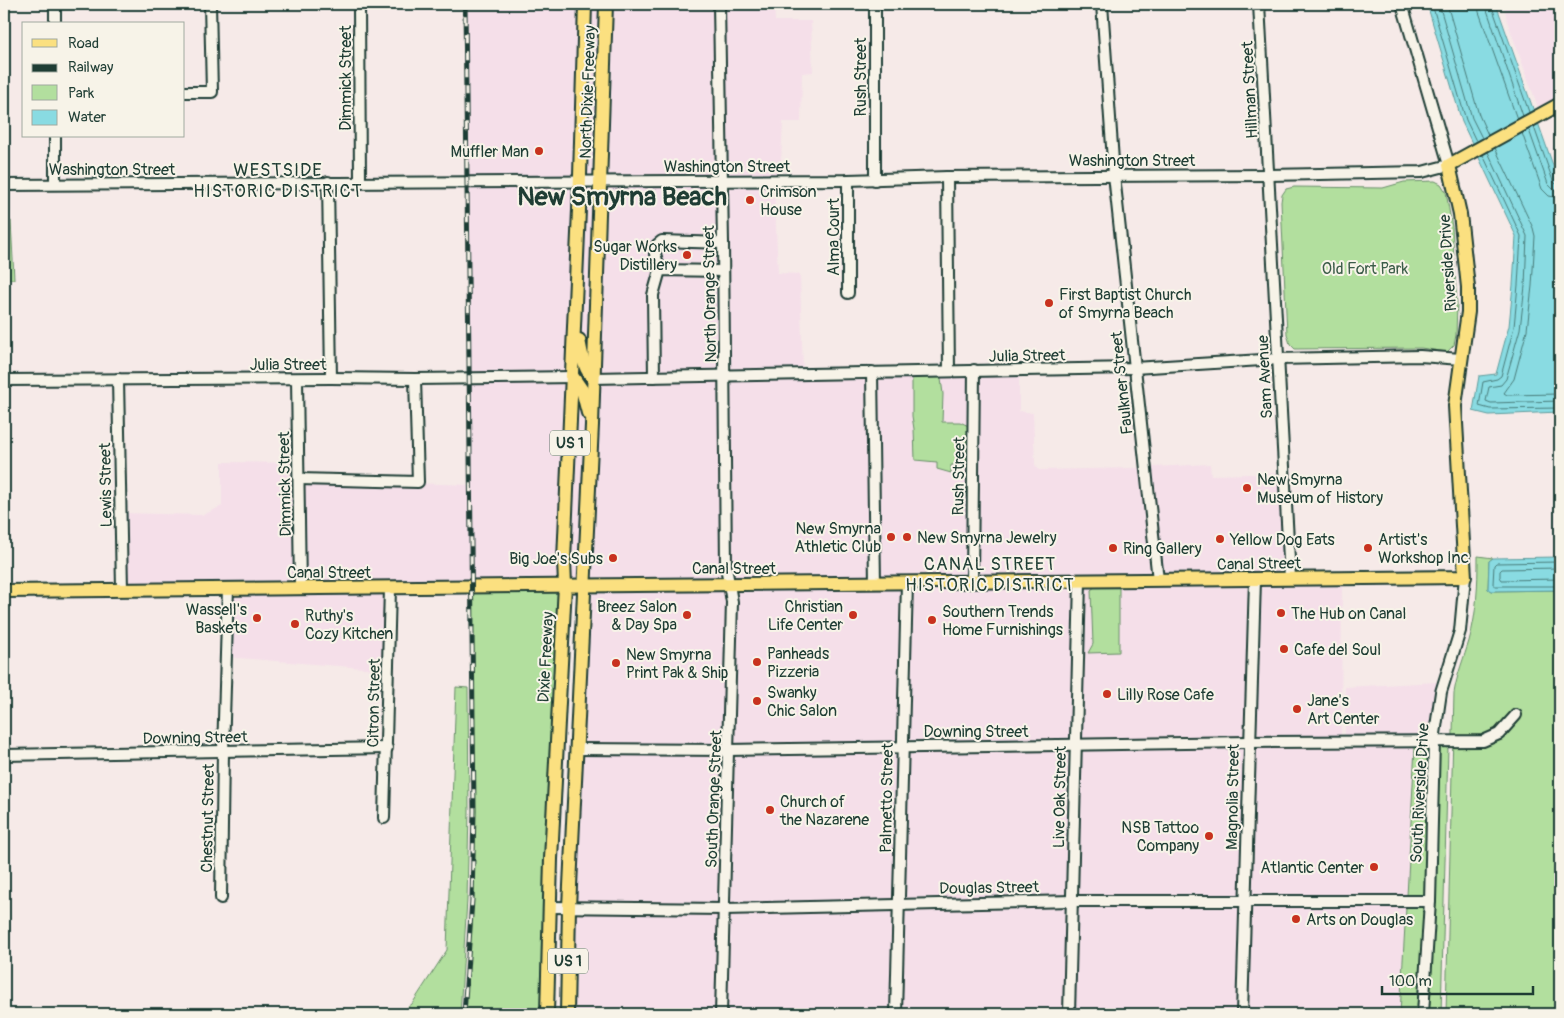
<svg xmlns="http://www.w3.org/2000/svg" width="1564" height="1018" viewBox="0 0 1564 1018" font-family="Pangolin,sans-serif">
  <rect width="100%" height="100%" fill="#f6eae8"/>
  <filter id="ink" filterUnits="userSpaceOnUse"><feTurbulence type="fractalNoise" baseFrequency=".02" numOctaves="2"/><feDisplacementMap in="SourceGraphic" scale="10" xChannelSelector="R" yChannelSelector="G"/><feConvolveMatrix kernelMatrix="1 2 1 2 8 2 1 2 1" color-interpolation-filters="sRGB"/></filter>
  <g filter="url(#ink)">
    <g fill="#f5dfe9">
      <path d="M465 4H774L775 21H811L813 72 802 73 801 122H783L780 180 774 181 778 273 800 274 803 373 1019 370V411L1033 413 1035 465 1039 470 1135 468 1210 464 1211 475 1284 473 1290 578H1342L1341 741 577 749 585 585 390 588 389 670 226 657 228 588 122 589 121 513 203 515 222 506V462L298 463 299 479 470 485Z"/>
      <path d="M1504 4H1560V98L1539 110 1507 21Z"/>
      <path d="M1438 682 1435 692 1429 735 1345 736V687Z"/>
      <path d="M1415 747 1407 896 1250 895 1254 748Z"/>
      <path d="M1243 748 1240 895H1077L1081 751Z"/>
      <path d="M1070 751 1067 895 904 898 907 753Z"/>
      <path d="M897 753 894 899 730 904 734 756Z"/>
      <path d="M582 755 724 756 719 904 575 902Z"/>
      <path d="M1067 907 1064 1014H901L904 910Z"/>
      <path d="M1077 907H1239L1236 1014H1074Z"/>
      <path d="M1250 907H1406L1400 1014H1247Z"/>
      <path d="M893 910 890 1014H726L729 915Z"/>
      <path d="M574 913 719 915 716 1014H572Z"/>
    </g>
    <g fill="#b2df9e" stroke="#688e69">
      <path d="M1435 181 1441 184 1446 192 1452 227 1457 305 1456 335 1454 345 1447 352 1421 348 1295 349 1290 344 1287 334 1281 202 1282 195 1286 189 1294 187 1383 188 1404 182Z"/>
      <path d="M4 221H11L14 279H4Z"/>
      <path d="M912 371H940L943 394 942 422H960L973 428V464L951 465V473L937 469V462L915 460 914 429 912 416Z"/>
      <path d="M1478 556 1493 558 1489 561 1488 589 1491 591 1560 590V1014H1446L1454 693C1457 674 1464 658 1469 641 1477 613 1478 585 1478 556Z"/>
      <path d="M1119 584V652L1088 653 1093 644 1091 590 1096 586Z"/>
      <path d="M565 585 547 1014H464L472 900 474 811 472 587Z"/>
      <path d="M456 687 468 688 469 811 467 900 460 1014H399L412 1004 447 950Z"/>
      <path d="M1415 747H1428L1424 896H1407Z"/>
      <path d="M1439 747H1448L1441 1014H1428L1435 896Z"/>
      <path d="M1406 907H1424L1418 1014H1400Z"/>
    </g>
    <g fill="#89dbe2" stroke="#5f9c9c">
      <path d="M1427 4H1496L1560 185V412L1489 415 1473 411 1479 376 1496 374 1509 326 1513 285 1516 236 1462 122Z"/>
      <path d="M1560 557V590L1491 591 1488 589 1489 561 1493 558Z"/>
    </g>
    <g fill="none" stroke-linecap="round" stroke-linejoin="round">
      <g stroke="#497c7a" stroke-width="1">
        <path d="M1432 4 1466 120 1476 141"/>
        <path d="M1439 4 1472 118 1482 138"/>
        <path d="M1447 4 1479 115 1488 135"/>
        <path d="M1478 4 1479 12 1517 119"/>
        <path d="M1485 4 1523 116"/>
        <path d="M1491 4 1529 112"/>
        <path d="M1534 127 1553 181 1556 184H1560"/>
        <path d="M1529 130 1548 184 1553 189 1560 191"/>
        <path d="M1522 133 1542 189 1549 196 1560 198"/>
        <path d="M1495 148 1533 228 1535 236 1532 286 1527 330 1514 379 1504 393 1507 395 1560 394"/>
        <path d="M1488 152 1527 236 1525 286 1520 329 1506 379 1501 385 1489 387 1486 401 1491 403 1560 401"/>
        <path d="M1483 155 1521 236 1518 285 1514 327 1501 376 1497 379 1483 382 1479 406 1490 409 1560 408"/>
        <path d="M1560 562 1496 563 1494 565 1493 584 1496 586H1560"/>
        <path d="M1560 568 1502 569 1500 571V577L1502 580 1560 579"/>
      </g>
      <g stroke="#1f3d34" stroke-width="14">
        <g id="minor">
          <path d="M359 4 360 182"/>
          <path d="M719 4 723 243 726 566 732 602 721 1014"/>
          <path d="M875 4V180"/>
          <path d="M1102 4 1114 175 1158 580"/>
          <path d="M1259 4 1290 578"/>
          <path d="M55 24V4"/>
          <path d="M184 92H212L210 4"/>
          <path d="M947 177 949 371"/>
          <path d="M848 180V293"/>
          <path d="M328 182 331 378"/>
          <path d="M55 184V136"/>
          <path d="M4 185 848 180 947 177 1269 175 1422 172 1449 165 1402 4"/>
          <path d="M660 270 655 254 657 245 662 241 723 243"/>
          <path d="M872 372 875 583"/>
          <path d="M654 377 653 295 660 270 723 271"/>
          <path d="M593 378 1134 368 1278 359 1420 356 1461 359"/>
          <path d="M118 379 122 589"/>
          <path d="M297 379 300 588"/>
          <path d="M4 380 331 378 415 379 573 377"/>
          <path d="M299 479 418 482 415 379"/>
          <path d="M972 582 974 370"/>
          <path d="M577 749 729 750 1248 742 1483 741 1499 734 1516 715"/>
          <path d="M4 755 387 748"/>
          <path d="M384 818 390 588"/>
          <path d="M221 898 223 752 228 588"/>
          <path d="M549 907 724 909 1072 901H1430"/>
          <path d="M896 1014 907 583"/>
          <path d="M1069 1014 1080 581"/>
          <path d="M1242 1014 1255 580"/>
          <path d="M1423 1014 1430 901 1434 741 1441 692 1460 631 1465 577"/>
        </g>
      </g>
      <g stroke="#1f3d34" stroke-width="16">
        <g id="major">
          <path d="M579 340C582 354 583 368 593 378"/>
          <path d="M573 377 582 390 588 413"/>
          <path d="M4 591 1465 577 1455 406 1465 333 1468 312V287L1460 214 1449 165 1560 104"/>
          <path d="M547 1014 551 859 565 585 564 560 579 210 585 4"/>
          <path d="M567 1014 569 907 592 425 606 4"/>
        </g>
      </g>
      <use href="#minor" stroke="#f7f3e8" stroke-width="10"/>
      <use href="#major" stroke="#fbe080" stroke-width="12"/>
      <g stroke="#1f3d34" stroke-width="5">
        <path id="rail" d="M464 1014 472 900 474 811 465 4"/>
      </g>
      <use href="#rail" stroke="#f7f3e8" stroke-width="3" stroke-dasharray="9" stroke-linecap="butt"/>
    </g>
  </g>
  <g fill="#c8321e" stroke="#f7f3e8" stroke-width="2">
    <circle cx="539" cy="151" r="5"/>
    <circle cx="750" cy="200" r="5"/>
    <circle cx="687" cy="255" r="5"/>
    <circle cx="1049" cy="303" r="5"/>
    <circle cx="1247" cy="488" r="5"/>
    <circle cx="891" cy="537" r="5"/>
    <circle cx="907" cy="537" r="5"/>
    <circle cx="1220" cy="539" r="5"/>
    <circle cx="1113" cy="548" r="5"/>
    <circle cx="1368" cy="548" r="5"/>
    <circle cx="613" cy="558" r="5"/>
    <circle cx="1281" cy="613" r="5"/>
    <circle cx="687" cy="615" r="5"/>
    <circle cx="853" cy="615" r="5"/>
    <circle cx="257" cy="618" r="5"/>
    <circle cx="932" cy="620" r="5"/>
    <circle cx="295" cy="624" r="5"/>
    <circle cx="1284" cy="649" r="5"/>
    <circle cx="757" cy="662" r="5"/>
    <circle cx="616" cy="663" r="5"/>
    <circle cx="1107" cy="694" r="5"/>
    <circle cx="757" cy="701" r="5"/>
    <circle cx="1297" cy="709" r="5"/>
    <circle cx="770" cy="810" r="5"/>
    <circle cx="1209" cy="836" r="5"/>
    <circle cx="1374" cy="867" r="5"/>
    <circle cx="1296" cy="919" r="5"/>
  </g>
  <g text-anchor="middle" stroke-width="4" stroke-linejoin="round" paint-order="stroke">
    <g fill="#f7f3e8" stroke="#60746a" stroke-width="1">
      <rect x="550" y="430.5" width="40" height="25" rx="4"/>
      <rect x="548" y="948.5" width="40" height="25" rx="4"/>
    </g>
    <g font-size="15" font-weight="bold" fill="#1f3d34">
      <text x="570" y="448">US 1</text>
      <text x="568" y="966">US 1</text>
    </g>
    <g font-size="16" fill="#1f3d34" stroke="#f7f3e8">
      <text transform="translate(860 77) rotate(-90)" y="6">Rush Street</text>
      <text transform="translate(345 78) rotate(-90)" y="6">Dimmick Street</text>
      <text transform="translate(1249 90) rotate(-93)" y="6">Hillman Street</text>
      <text transform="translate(587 92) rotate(-88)" y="6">North Dixie Freeway</text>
      <text x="1132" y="166">Washington Street</text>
      <text x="727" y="172">Washington Street</text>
      <text x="112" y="175">Washington Street</text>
      <text transform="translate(833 237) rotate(-90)" y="6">Alma Court</text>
      <text transform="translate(1447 263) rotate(-94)" y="6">Riverside Drive</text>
      <text transform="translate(709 294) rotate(-91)" y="6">North Orange Street</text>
      <text transform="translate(1027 355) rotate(-1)" y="6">Julia Street</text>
      <text x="288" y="370">Julia Street</text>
      <text transform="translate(1264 377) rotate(-93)" y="6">Sam Avenue</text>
      <text transform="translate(1121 383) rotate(-96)" y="6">Faulkner Street</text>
      <text transform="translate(958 476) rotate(-89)" y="6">Rush Street</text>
      <text transform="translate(284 484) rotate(-91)" y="6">Dimmick Street</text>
      <text transform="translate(105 485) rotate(-91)" y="6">Lewis Street</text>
      <text transform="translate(1259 563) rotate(-1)" y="6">Canal Street</text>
      <text x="734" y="574">Canal Street</text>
      <text x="329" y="578">Canal Street</text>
      <text transform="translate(545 657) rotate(-87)" y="6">Dixie Freeway</text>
      <text transform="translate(373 703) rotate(-89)" y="6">Citron Street</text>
      <text x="976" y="737">Downing Street</text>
      <text transform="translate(195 737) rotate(-1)" y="6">Downing Street</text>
      <text transform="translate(1419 793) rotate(-87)" y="6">South Riverside Drive</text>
      <text transform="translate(1059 797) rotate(-89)" y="6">Live Oak Street</text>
      <text transform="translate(1232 797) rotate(-89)" y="6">Magnolia Street</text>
      <text transform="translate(886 798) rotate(-89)" y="6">Palmetto Street</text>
      <text transform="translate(713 799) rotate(-88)" y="6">South Orange Street</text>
      <text transform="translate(207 818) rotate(-89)" y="6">Chestnut Street</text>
      <text transform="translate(989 887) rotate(-1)" y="6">Douglas Street</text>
    </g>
    <g font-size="16" fill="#1f3d34" stroke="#f7f3e8" text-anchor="start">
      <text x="529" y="157" text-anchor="end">Muffler Man</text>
      <text x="760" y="197">Crimson<tspan x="760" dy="18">House</tspan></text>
      <text x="677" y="252" text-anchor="end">Sugar Works<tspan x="677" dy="18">Distillery</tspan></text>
      <text x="1059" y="300">First Baptist Church<tspan x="1059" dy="18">of Smyrna Beach</tspan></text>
      <text x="1257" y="485">New Smyrna<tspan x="1257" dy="18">Museum of History</tspan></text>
      <text x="881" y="534" text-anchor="end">New Smyrna<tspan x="881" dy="18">Athletic Club</tspan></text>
      <text x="917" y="543">New Smyrna Jewelry</text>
      <text x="1230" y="545">Yellow Dog Eats</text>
      <text x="1378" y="545">Artist's<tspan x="1378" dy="18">Workshop Inc</tspan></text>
      <text x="1123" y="554">Ring Gallery</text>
      <text x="603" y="564" text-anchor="end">Big Joe's Subs</text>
      <text x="677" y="612" text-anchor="end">Breez Salon<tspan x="677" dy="18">&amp; Day Spa</tspan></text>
      <text x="843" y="612" text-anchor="end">Christian<tspan x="843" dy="18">Life Center</tspan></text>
      <text x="247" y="615" text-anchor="end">Wassell's<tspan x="247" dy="18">Baskets</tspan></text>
      <text x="942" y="617">Southern Trends<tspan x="942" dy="18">Home Furnishings</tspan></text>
      <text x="1291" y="619">The Hub on Canal</text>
      <text x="305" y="621">Ruthy's<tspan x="305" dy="18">Cozy Kitchen</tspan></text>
      <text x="1294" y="655">Cafe del Soul</text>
      <text x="767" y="659">Panheads<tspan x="767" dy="18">Pizzeria</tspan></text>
      <text x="626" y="660">New Smyrna<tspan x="626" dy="18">Print Pak &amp; Ship</tspan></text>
      <text x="767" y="698">Swanky<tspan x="767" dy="18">Chic Salon</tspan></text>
      <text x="1117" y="700">Lilly Rose Cafe</text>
      <text x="1307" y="706">Jane's<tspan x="1307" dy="18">Art Center</tspan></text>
      <text x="780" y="807">Church of<tspan x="780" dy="18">the Nazarene</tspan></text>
      <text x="1199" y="833" text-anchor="end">NSB Tattoo<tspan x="1199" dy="18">Company</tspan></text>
      <text x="1364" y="873" text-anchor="end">Atlantic Center</text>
      <text x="1306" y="925">Arts on Douglas</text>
    </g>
    <g font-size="16" fill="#3c5d49" stroke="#f7f3e8">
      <text x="1365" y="274">Old Fort Park</text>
    </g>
    <g font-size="18" letter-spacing="1" fill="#1f3d34" stroke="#f7f3e8">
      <text x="278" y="176">WESTSIDE<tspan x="278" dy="21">HISTORIC DISTRICT</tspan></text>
      <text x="990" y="570">CANAL STREET<tspan x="990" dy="21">HISTORIC DISTRICT</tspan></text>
    </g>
    <g font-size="26" font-weight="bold" fill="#1f3d34" stroke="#f7f3e8">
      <text x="622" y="205">New Smyrna Beach</text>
    </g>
  </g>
  <rect width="1564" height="1018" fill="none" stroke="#f7f3e8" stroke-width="20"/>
  <rect x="10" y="10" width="1544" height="998" fill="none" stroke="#1f3d34" stroke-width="2" filter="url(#ink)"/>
  <rect x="22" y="22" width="162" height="115" fill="#f7f3e8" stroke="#a1aaa0"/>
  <rect x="32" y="39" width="25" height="8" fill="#fbe080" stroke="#a1aaa0"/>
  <text x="68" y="48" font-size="15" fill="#1f3d34">Road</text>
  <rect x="32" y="64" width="25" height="8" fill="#1f3d34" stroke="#a1aaa0"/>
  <text x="68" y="72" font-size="15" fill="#1f3d34">Railway</text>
  <rect x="32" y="85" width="25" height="15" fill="#b2df9e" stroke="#a1aaa0"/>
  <text x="68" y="98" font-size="15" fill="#1f3d34">Park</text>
  <rect x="32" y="110" width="25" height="15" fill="#89dbe2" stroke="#a1aaa0"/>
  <text x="68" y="122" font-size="15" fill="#1f3d34">Water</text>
  <path d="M1382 986v8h151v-8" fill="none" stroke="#1f3d34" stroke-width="2.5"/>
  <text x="1389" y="986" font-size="15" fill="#1f3d34" stroke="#f7f3e8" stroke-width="4" paint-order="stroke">100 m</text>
</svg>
